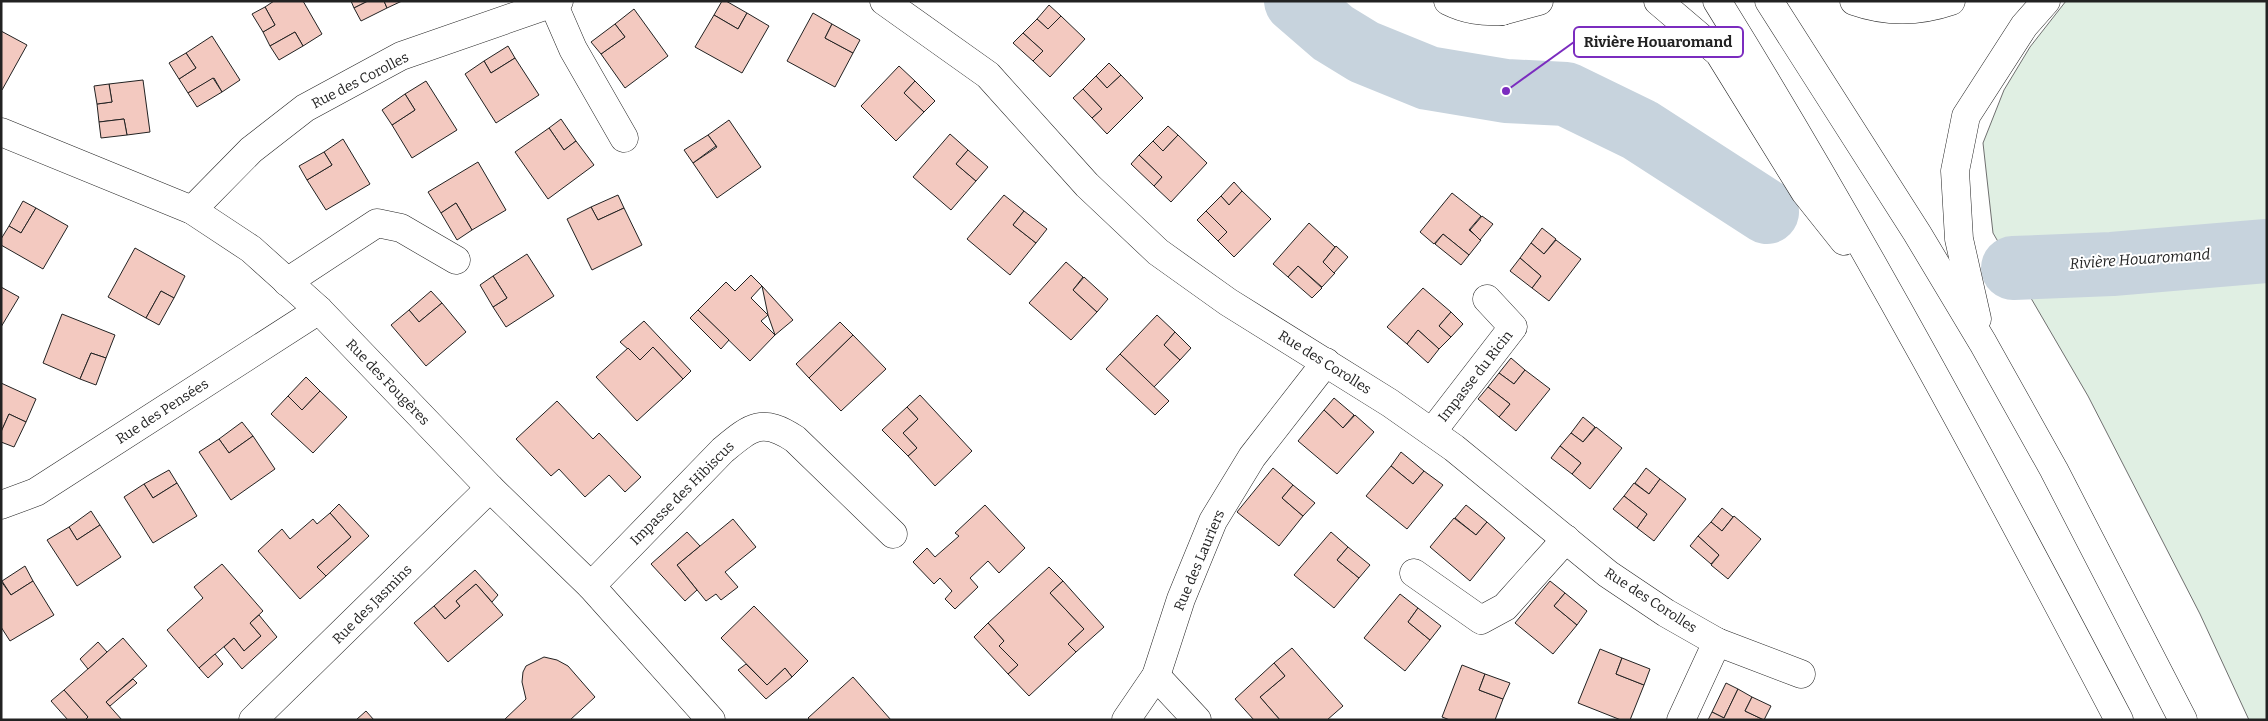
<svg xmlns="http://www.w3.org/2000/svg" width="2268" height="721" viewBox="0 0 2268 721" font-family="Bitter,serif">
  <rect width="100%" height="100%" fill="#fff"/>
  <path fill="#e0efe3" stroke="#6f6f6f" d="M2066 1H2267V720H2249L2200 614 2088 396 1993 233 1983 143 2004 90 2030 47Z"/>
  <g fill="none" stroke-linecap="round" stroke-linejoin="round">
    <g stroke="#c7d3dd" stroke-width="64">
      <path d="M1296 1 1333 33 1364 52 1428 78 1506 91 1566 94 1640 130 1767 212"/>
      <path d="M2013 268 2112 264 2267 251"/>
    </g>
  </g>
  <g fill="#f3c9c0" stroke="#222">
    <path d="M274 1H303L322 34 303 46 295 32 270 46 263 32 275 25 265 7Z"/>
    <path d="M351 1H368L354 8Z"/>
    <path d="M368 1H384L387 8 361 21 354 8Z"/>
    <path d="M384 1H402L387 8Z"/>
    <path d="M722 1H726L747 13 738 29 714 15Z"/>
    <path d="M1049 5 1061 16 1048 29 1037 19Z"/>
    <path d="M265 7 275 25 263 32 252 14Z"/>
    <path d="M634 9 668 56 625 88 601 54 625 37 615 24Z"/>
    <path d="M747 13 769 26 742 73 695 47 714 15 738 29Z"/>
    <path d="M813 13 832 24 825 38 853 53 835 87 787 61Z"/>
    <path d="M1061 16 1085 39 1050 77 1033 61 1043 51 1023 33 1037 19 1048 29Z"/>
    <path d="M615 24 625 37 601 54 591 42Z"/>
    <path d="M832 24 860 40 853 53 825 38Z"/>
    <path d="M1 31 27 45 2 90H1Z"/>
    <path d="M295 32 303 46 279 60 270 46Z"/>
    <path d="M1023 33 1043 51 1033 61 1013 43Z"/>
    <path d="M212 36 240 80 222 92 214 78 188 93 179 79 196 68 186 53Z"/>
    <path d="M508 46 515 58 491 73 484 61Z"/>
    <path d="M186 53 196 68 179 79 169 63Z"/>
    <path d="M515 58 539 95 496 123 465 74 484 61 491 73Z"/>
    <path d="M1109 63 1121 75 1107 88 1096 76Z"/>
    <path d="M899 66 915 81 904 93 924 112 896 141 861 106Z"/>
    <path d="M1121 75 1143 98 1107 134 1092 118 1102 109 1083 89 1096 76 1107 88Z"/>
    <path d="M213 78 222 92 197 107 188 93Z"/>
    <path d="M143 80 150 132 127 135 124 119 99 122 97 104 112 102 109 84Z"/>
    <path d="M426 81 457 130 412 158 392 125 415 110 405 94Z"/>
    <path d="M915 81 935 101 924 112 904 93Z"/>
    <path d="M109 84 112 102 97 104 94 86Z"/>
    <path d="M1083 89 1102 109 1092 118 1073 98Z"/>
    <path d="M405 94 415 110 392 125 382 110Z"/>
    <path d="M124 119 127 135 101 138 99 122Z"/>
    <path d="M561 119 576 141 564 150 549 128Z"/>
    <path d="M729 120 761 167 717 198 693 163 717 147 708 135Z"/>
    <path d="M1168 126 1178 135 1163 151 1153 141Z"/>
    <path d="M549 128 564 150 576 141 594 165 548 199 515 152Z"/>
    <path d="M950 134 968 150 956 164 976 181 951 210 913 177Z"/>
    <path d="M708 135 716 146 693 163 684 150Z"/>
    <path d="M1178 135 1207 163 1171 202 1154 186 1162 177 1139 155 1153 141 1163 151Z"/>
    <path d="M343 139 370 184 326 210 307 180 332 165 324 152Z"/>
    <path d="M968 150 988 167 976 181 956 164Z"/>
    <path d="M324 152 332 165 307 180 299 166Z"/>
    <path d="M1139 155 1162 177 1154 186 1131 164Z"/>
    <path d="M478 162 506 210 472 230 456 203 441 213 428 192Z"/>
    <path d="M1234 182 1242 191 1229 205 1221 196Z"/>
    <path d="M1242 191 1271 219 1234 257 1218 241 1227 232 1206 211 1221 196 1229 205Z"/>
    <path d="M1452 193 1481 216 1469 230 1481 240 1469 255 1443 234 1434 244 1420 232Z"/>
    <path d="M618 195 624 208 598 220 591 207Z"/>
    <path d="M1004 195 1024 211 1013 225 1036 243 1010 275 967 239Z"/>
    <path d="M23 201 36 208 21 233 9 226Z"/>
    <path d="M456 203 472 230 457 240 441 213Z"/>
    <path d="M591 207 598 220 624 208 642 245 592 270 567 219Z"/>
    <path d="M36 208 68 226 43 269 1 245V239L9 226 21 233Z"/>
    <path d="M1024 211 1047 229 1036 243 1013 225Z"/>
    <path d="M1206 211 1227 232 1218 241 1197 220Z"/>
    <path d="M1482 216 1493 224 1480 240 1470 230Z"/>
    <path d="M1309 223 1335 247 1323 262 1335 273 1322 287 1298 266 1288 277 1273 264Z"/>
    <path d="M1542 228 1556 239 1544 254 1531 243Z"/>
    <path d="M1443 234 1469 255 1461 265 1435 244Z"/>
    <path d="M1556 240 1581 259 1549 301 1532 288 1541 276 1520 258 1531 243 1544 254Z"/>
    <path d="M1336 246 1348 257 1334 273 1323 262Z"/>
    <path d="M135 248 185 276 174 298 161 291 146 318 108 297Z"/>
    <path d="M527 254 554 296 506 327 493 307 507 298 493 276Z"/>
    <path d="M1520 258 1541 276 1532 288 1510 271Z"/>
    <path d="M1066 262 1083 277 1073 290 1097 312 1071 340 1029 303Z"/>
    <path d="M1298 266 1322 288 1312 298 1288 277Z"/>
    <path d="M751 275 762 286 751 298 768 315 761 321 775 335 750 361 698 310 726 282 735 291Z"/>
    <path d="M493 276 507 298 493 307 480 285Z"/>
    <path d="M1084 277 1108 299 1097 312 1073 290Z"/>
    <path d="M762 286 793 320 775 335 768 315Z"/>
    <path d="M1 287 19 297 1 327Z"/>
    <path d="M1423 288 1451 312 1439 326 1451 337 1439 349 1418 330 1407 344 1387 327Z"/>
    <path d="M161 291 174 298 159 325 146 318Z"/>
    <path d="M431 291 442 303 419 322 409 310Z"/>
    <path d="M442 303 466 332 426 366 391 325 409 310 419 322Z"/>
    <path d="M698 310 729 340 721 349 690 318Z"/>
    <path d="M1451 312 1463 324 1451 337 1439 326Z"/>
    <path d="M62 314 115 335 106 358 91 353 80 379 43 363Z"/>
    <path d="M1157 315 1175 332 1164 345 1180 360 1154 387 1120 354Z"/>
    <path d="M644 321 691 371 683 379 653 347 640 360 620 342Z"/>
    <path d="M840 322 853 335 809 378 796 364Z"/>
    <path d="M1418 330 1439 349 1428 363 1407 344Z"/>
    <path d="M1175 332 1191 348 1180 360 1164 345Z"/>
    <path d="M853 335 886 369 841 411 809 378Z"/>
    <path d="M653 347 683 379 637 421 596 377 628 348 640 360Z"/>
    <path d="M91 353 106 358 96 385 80 379Z"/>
    <path d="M1120 354 1169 401 1155 415 1106 369Z"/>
    <path d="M1511 358 1525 370 1514 384 1499 373Z"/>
    <path d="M1525 370 1550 389 1516 431 1499 417 1510 404 1488 387 1499 373 1514 384Z"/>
    <path d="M306 377 320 391 302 410 288 396Z"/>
    <path d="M1 383 36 399 26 422 9 414 1 432Z"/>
    <path d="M1488 387 1510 404 1499 417 1478 399Z"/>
    <path d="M320 391 347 417 313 453 271 414 288 396 302 410Z"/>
    <path d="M920 395 972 451 935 486 908 456 917 448 903 433 918 419 907 407Z"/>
    <path d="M1334 398 1354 415 1343 428 1324 410Z"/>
    <path d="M557 401 593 439 599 433 641 477 625 492 609 475 585 497 559 469 551 476 516 439Z"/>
    <path d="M907 407 918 419 903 433 917 448 908 456 882 430Z"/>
    <path d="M1324 410 1343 428 1355 415 1374 432 1337 474 1298 441Z"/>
    <path d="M9 414 26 422 14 447 1 442V432Z"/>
    <path d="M1583 417 1595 427 1583 442 1571 433Z"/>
    <path d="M242 422 253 436 229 453 219 439Z"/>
    <path d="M1596 427 1622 448 1590 489 1572 474 1581 463 1560 446 1571 433 1583 442Z"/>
    <path d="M253 436 275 469 231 500 199 452 219 439 229 453Z"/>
    <path d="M1560 446 1581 463 1572 474 1551 458Z"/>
    <path d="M1401 452 1424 471 1413 484 1391 466Z"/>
    <path d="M1391 466 1413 484 1424 471 1443 485 1407 529 1366 496Z"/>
    <path d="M1273 468 1293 485 1282 498 1303 516 1279 546 1237 512Z"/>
    <path d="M1646 468 1660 479 1649 494 1635 483Z"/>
    <path d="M169 470 177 483 153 498 144 484Z"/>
    <path d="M1660 479 1686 499 1654 541 1637 528 1647 514 1624 496 1634 483 1649 494Z"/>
    <path d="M177 483 197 516 153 543 124 497 144 484 153 498Z"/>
    <path d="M1293 485 1315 503 1303 516 1282 498Z"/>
    <path d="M1624 496 1647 514 1637 528 1613 509Z"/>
    <path d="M339 504 369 536 326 576 317 567 351 537 330 513Z"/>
    <path d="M985 505 1025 548 999 573 988 561 970 578 978 587 955 609 945 599 952 591 940 578 934 584 913 562 927 548 935 557 959 536 955 533Z"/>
    <path d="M1466 505 1487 522 1476 535 1455 518Z"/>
    <path d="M1722 508 1733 517 1722 531 1711 522Z"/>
    <path d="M91 511 100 525 77 540 69 527Z"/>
    <path d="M330 513 351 537 317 567 326 576 300 599 258 551 282 529 290 539 313 519 317 524Z"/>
    <path d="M1734 516 1761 539 1728 579 1711 565 1719 555 1698 536 1711 522 1722 531Z"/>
    <path d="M1454 518 1476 535 1487 522 1505 538 1470 581 1430 547Z"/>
    <path d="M733 519 756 547 725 572 738 587 721 600 716 594 706 601 677 565Z"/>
    <path d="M100 525 121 557 77 586 47 540 69 527 77 540Z"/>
    <path d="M687 532 700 546 677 565 697 590 685 601 651 564Z"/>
    <path d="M1331 532 1348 547 1337 560 1359 578 1334 608 1294 575Z"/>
    <path d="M1698 536 1719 555 1711 564 1690 546Z"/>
    <path d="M1348 547 1370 565 1359 578 1337 560Z"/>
    <path d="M222 564 263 611 250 623 261 636 244 651 234 638 199 668 167 630 203 598 194 587Z"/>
    <path d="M25 566 33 581 11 595 2 581Z"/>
    <path d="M1049 567 1063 581 1050 593 1084 629 1068 644 1076 652 1029 696 1008 674 1018 665 999 646 1004 641 988 623Z"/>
    <path d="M475 570 498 595 492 602 476 584 456 601 460 606 445 619 434 606Z"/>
    <path d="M1 581 11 595 33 581 54 615 10 641 1 627Z"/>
    <path d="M1063 581 1104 627 1076 652 1068 644 1084 629 1050 593Z"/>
    <path d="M1550 581 1565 593 1554 606 1577 625 1553 654 1515 623Z"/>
    <path d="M476 584 503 615 448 662 414 623 434 606 445 619 460 606 456 601Z"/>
    <path d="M1565 593 1587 611 1577 625 1554 606Z"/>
    <path d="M1400 594 1418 608 1408 622 1430 640 1405 671 1364 638Z"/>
    <path d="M754 606 808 661 792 677 785 668 767 685 721 638Z"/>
    <path d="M1418 608 1441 626 1430 640 1408 622Z"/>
    <path d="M259 615 277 637 242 669 224 647 234 638 244 651 261 636 250 623Z"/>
    <path d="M988 623 1004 641 999 646 1018 665 1008 674 974 637Z"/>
    <path d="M123 638 147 666 106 702 122 720H85L88 717 64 690Z"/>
    <path d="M98 642 107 652 88 669 80 659Z"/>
    <path d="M1292 648 1343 706 1327 720H1280L1260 697 1285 676 1274 663Z"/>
    <path d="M1600 649 1622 658 1616 674 1644 685 1630 720H1621L1578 703Z"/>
    <path d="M215 654 223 664 208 678 199 668Z"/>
    <path d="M544 657 557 660 568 666 595 697 570 720H504L526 699 522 682 523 672 526 666Z"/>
    <path d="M1622 658 1650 669 1644 685 1616 674Z"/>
    <path d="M1274 663 1285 676 1260 697 1280 720H1254L1235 699Z"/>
    <path d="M746 664 767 685 785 668 792 677 766 699 738 670Z"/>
    <path d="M1462 665 1485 674 1479 690 1503 699 1495 720H1450L1442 717Z"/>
    <path d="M1485 674 1510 683 1503 699 1479 690Z"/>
    <path d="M853 677 891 720H810L808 718Z"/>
    <path d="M133 679 137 683 110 706 106 702Z"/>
    <path d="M1726 683 1738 689 1724 718 1712 712Z"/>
    <path d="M1738 689 1752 697 1745 711 1764 720H1708L1712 712 1724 718Z"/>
    <path d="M64 690 88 717 85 720H68L51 701Z"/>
    <path d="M1752 697 1771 706 1764 720 1745 711Z"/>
    <path d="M366 711 374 720H356Z"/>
  </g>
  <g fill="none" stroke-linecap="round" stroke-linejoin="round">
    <g stroke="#222" stroke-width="29">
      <g id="street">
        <path d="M884 1 988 75 1087 185 1158 252 1228 302 1390 403 1454 448 1608 574 1666 613 1717 642 1801 674"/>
        <path d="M1448 1C1466 10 1482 12 1502 11"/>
        <path d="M553 3 573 49 624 138"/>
        <path d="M1 132 192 210 251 249 319 310 490 488 591 586 711 720"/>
        <path d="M192 210 251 150 305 108 401 56 559 1"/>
        <path d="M287 282 377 223 401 228 456 260"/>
        <path d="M1432 432 1513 327 1487 299"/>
        <path d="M1 505 36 492 319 310"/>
        <path d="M1414 573 1481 620 1505 607 1566 539"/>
        <path d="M591 586 723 450C751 427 762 417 795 439L893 534"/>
        <path d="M1156 676 1197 720"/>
        <path d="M253 720 490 488"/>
        <path d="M1126 720 1156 676 1181 599 1213 521 1252 457 1326 362"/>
        <path d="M1681 720 1717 642"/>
      </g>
    </g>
    <g stroke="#222" stroke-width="29">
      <g id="highway">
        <path d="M1658 1 1719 53 1805 192 1844 241"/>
        <path d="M1717 1C1862 235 1991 476 2119 720"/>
        <path d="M1769 1 1917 233 1983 343 2054 470 2183 720"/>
        <path d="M1854 1C1885 12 1919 12 1951 1"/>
        <path d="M1502 11 1539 1"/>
        <path d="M1977 319 1959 239 1955 171 1966 116 2024 26 2046 1"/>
      </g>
    </g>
    <use href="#street" stroke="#fff" stroke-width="28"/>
    <use href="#highway" stroke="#fff" stroke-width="28"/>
  </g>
  <g text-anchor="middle" stroke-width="4" stroke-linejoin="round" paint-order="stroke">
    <g font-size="14" fill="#222" stroke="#fff">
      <text transform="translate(360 80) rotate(-27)" y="5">Rue des Corolles</text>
      <text transform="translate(1325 362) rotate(32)" y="5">Rue des Corolles</text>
      <text transform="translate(1475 376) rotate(-52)" y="5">Impasse du Ricin</text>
      <text transform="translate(388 382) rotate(46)" y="5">Rue des Fougères</text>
      <text transform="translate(162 411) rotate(-33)" y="5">Rue des Pensées</text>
      <text transform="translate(682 493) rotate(-45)" y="5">Impasse des Hibiscus</text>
      <text transform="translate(1199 560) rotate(-67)" y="5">Rue des Lauriers</text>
      <text transform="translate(1651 600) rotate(33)" y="5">Rue des Corolles</text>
      <text transform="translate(372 604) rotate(-45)" y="5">Rue des Jasmins</text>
    </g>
    <g font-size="15" font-style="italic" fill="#222" stroke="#fff">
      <text transform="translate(2140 259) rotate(-4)" y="5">Rivière Houaromand</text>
    </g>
  </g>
  <path fill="none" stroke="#7b2cbf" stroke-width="2" d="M1506 91L1574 42"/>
  <circle fill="#7b2cbf" stroke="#fff" stroke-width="2" cx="1506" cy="91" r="5"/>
  <rect fill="#fff" stroke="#7b2cbf" stroke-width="2" x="1574" y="27" width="169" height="30" rx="5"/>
  <g font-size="15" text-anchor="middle" font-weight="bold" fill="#222">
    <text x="1658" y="47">Rivière Houaromand</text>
  </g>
  <rect width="2268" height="721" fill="none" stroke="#222222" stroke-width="5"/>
</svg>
